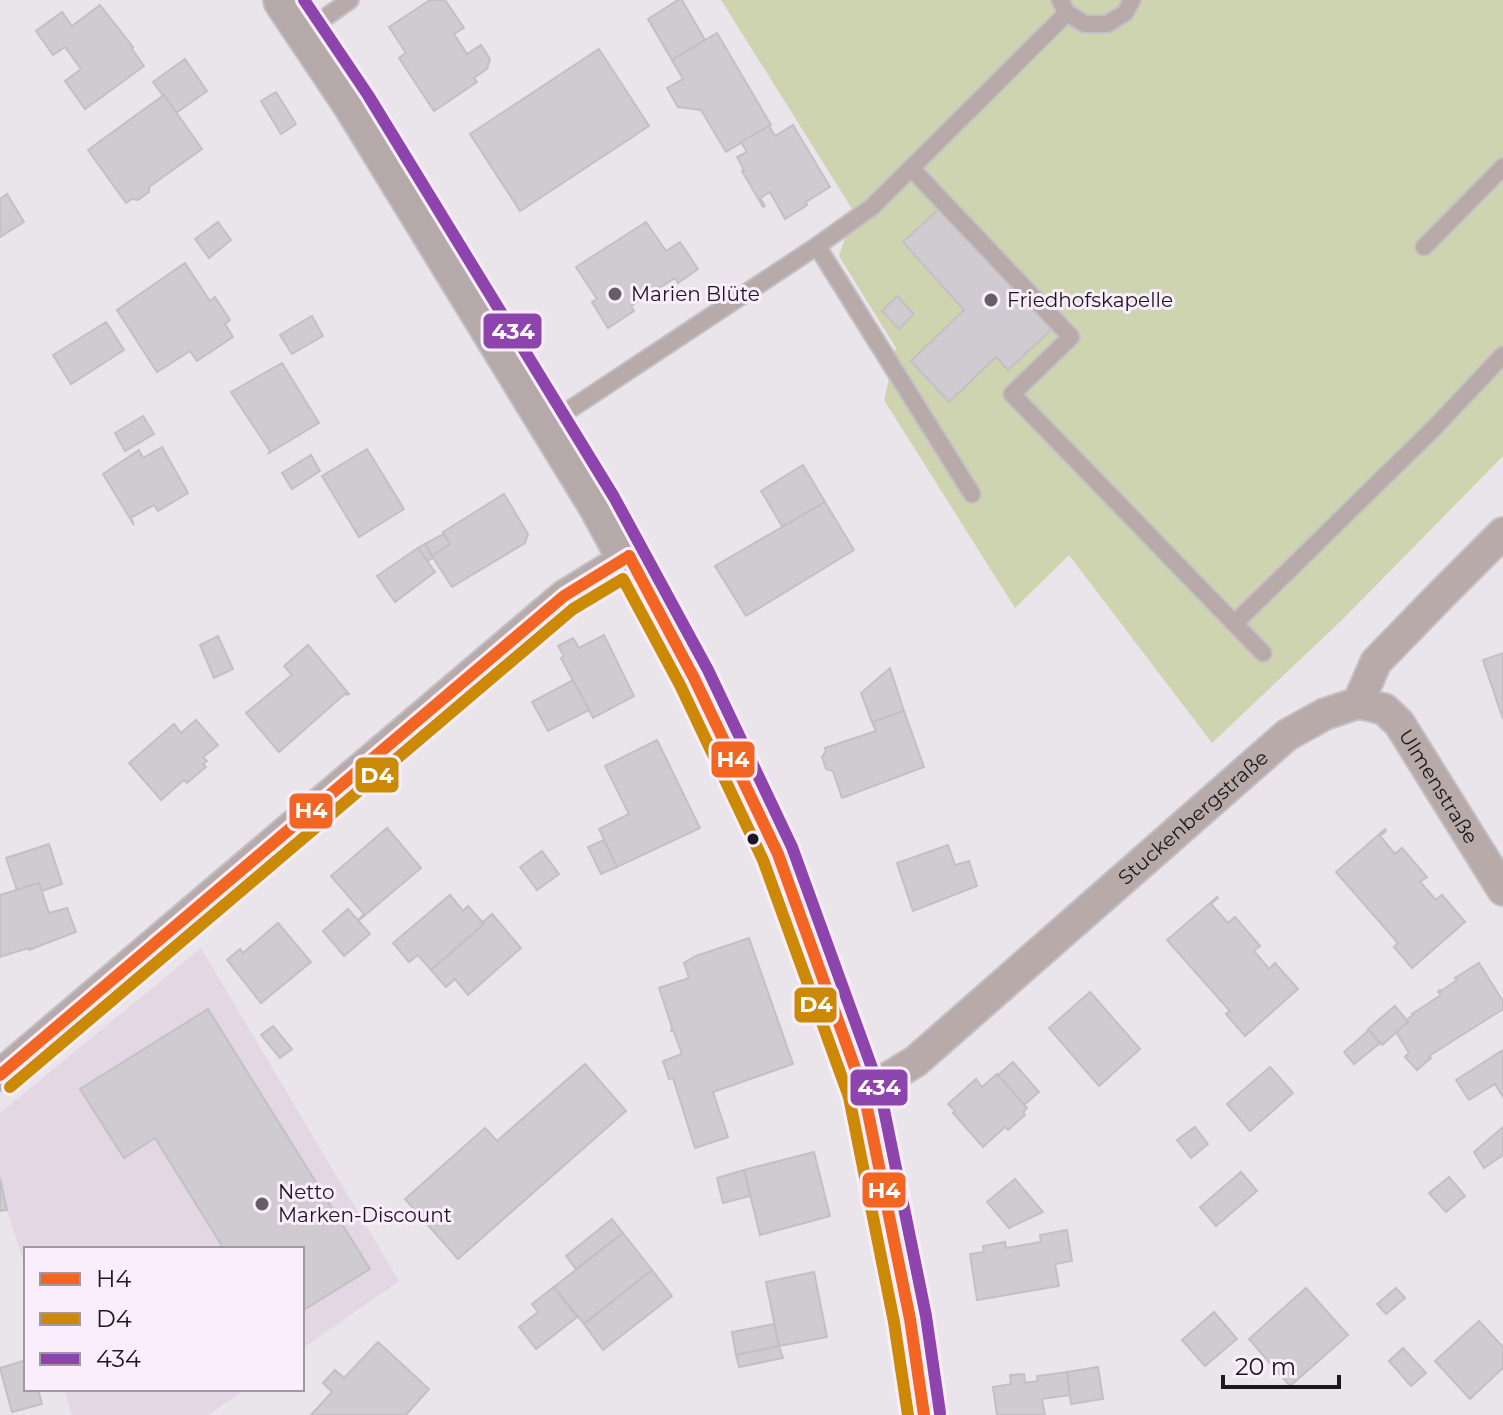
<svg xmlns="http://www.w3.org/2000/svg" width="1503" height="1415" viewBox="0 0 1503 1415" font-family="Montserrat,sans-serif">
  <rect width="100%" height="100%" fill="#eae4eb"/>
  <g fill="#e3d7e4">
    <path d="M201 948 399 1281 302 1349V1249H26V1269L7 1210 0 1211V1113Z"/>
    <path d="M64 1389H245L208 1415H72Z"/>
  </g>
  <path fill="#ced4b0" d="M721 0H1503V456L1342 620 1212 743 1069 555 1015 608 884 400 896 348 839 256 854 212Z"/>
  <g fill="#d0cbd0" stroke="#c4bfc3" stroke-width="2">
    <path d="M430 0H445L464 28 454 34 467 54 481 45 490 59 487 69 474 78 477 82 434 111 399 58 406 53 389 27Z"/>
    <path d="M678 0H682L705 40 672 60 648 19Z"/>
    <path d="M100 5 133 47 132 49 144 66 85 109 65 81 81 69 65 47 53 55 36 31 62 12 72 26Z"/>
    <path d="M717 33 771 125 726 152 701 110 678 107 667 88 683 79 672 60Z"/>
    <path d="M599 49 649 126 520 211 470 134Z"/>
    <path d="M185 59 207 91 176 113 153 82Z"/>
    <path d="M276 92 296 124 281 134 261 101Z"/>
    <path d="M164 95 202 149 149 187V192L138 200 132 199 126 203 88 150Z"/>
    <path d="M793 125 830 187 806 202 807 205 785 219 770 192 760 198 765 206 763 207 742 171 744 170 737 157 747 152 741 142 769 126 775 136Z"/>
    <path d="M7 194 24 222 0 237V199Z"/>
    <path d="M939 209 1053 328 1008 370 996 357 949 402 911 361 964 310 903 242Z"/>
    <path d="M218 222 231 240 209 258 195 239Z"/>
    <path d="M646 222 666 251 680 242 698 269 678 283 675 278 631 306 634 311 608 328 592 302 597 299 576 267Z"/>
    <path d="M185 263 210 301 215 297 230 320 225 324 233 337 197 361 190 351 157 372 117 310Z"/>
    <path d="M897 296 914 314 899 329 882 311Z"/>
    <path d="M312 316 323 336 292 354 280 335Z"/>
    <path d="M106 322 124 350 71 384 53 355Z"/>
    <path d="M282 363 319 423 269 453 270 451 231 392Z"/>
    <path d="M143 416 154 434 125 451 115 433Z"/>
    <path d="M162 447 188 493 158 511 154 505 131 518 134 525 103 474 139 450 143 458Z"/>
    <path d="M367 449 404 509 359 537 322 476Z"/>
    <path d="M311 455 320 471 292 489 282 473Z"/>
    <path d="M803 465 825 502 786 526 785 524 782 526 761 491Z"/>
    <path d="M504 494 528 534 525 543 452 587 432 556 450 544 443 532Z"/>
    <path d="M825 502 854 550 746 616 715 566Z"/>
    <path d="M443 534 450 544 432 556 425 544Z"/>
    <path d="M425 544 433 558 428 561 418 548Z"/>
    <path d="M418 548 435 572 395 602 377 576Z"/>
    <path d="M604 635 634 696 593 718 561 658 564 656 558 646 573 638 579 648Z"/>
    <path d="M218 636 233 669 214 678 200 645Z"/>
    <path d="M308 645 349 694 347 695 346 693 279 752 246 713 292 675 284 666Z"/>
    <path d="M1503 653V719L1483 660Z"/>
    <path d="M890 668 904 711 872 722 861 693Z"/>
    <path d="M573 680 589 710 548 731 532 702Z"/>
    <path d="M904 711 924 767 842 798 833 771 826 769 822 757 826 751 825 748 876 731 872 722Z"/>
    <path d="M196 720 218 745 203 757 207 761 203 764 206 767 187 783 184 780 161 800 129 763 174 724 181 733Z"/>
    <path d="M657 740 700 828 617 867 599 829 629 814 605 766Z"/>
    <path d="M387 828 421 868 358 921V920L364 914 331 876Z"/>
    <path d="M1385 829 1386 831 1380 836 1395 854 1402 848 1427 877 1420 882 1436 900 1442 895 1465 922 1412 968 1394 947 1398 943 1336 872Z"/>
    <path d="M604 840 617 867 601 874 588 847Z"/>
    <path d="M49 844 62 884 42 891 39 883 17 890 6 858Z"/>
    <path d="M948 845 955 865 969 861 977 886 913 911 897 863Z"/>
    <path d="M542 851 559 874 537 890 520 867Z"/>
    <path d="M39 883 49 913 67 908 76 932 29 950 28 948 0 957V895Z"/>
    <path d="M450 895 463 911 468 906 484 924 431 970 418 955 409 962 393 943Z"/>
    <path d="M1217 897 1218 898 1211 904 1228 923 1235 917 1260 946 1254 951 1269 969 1275 963 1298 989 1245 1036 1226 1014 1230 1011 1167 940Z"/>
    <path d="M348 909 370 934 344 956 323 931Z"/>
    <path d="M492 914 521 948 468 995 455 979 446 987 431 970 484 924 483 922Z"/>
    <path d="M278 923 311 962 261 1003 227 960 240 949 243 953Z"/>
    <path d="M749 938 793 1064 713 1092 728 1137 695 1148 673 1078 669 1079 663 1061 682 1054 673 1030 671 1031 672 1027 659 988 689 978 684 963 696 956Z"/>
    <path d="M1479 963 1503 1001V1009L1429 1056 1431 1058 1417 1070 1405 1057 1409 1053 1396 1032 1408 1022 1406 1020 1413 1015 1412 1014 1441 995 1438 992 1440 990 1441 991 1457 980 1455 978Z"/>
    <path d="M1090 992 1140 1049 1099 1086 1049 1028Z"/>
    <path d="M1395 1006 1408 1022 1382 1045 1368 1029Z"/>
    <path d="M208 1009 370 1269 302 1311V1249H224L155 1138 124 1158 80 1089Z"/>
    <path d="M273 1026 292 1049 280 1058 261 1035Z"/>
    <path d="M1369 1030 1380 1043 1354 1064 1344 1052Z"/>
    <path d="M1503 1050V1097L1495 1084 1469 1100 1456 1080Z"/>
    <path d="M1013 1062 1039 1092 1024 1105 998 1075Z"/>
    <path d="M585 1064 626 1111 458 1259 405 1199 485 1128 497 1141Z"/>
    <path d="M1270 1067 1293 1093 1250 1131 1227 1104Z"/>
    <path d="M997 1074 1027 1108 1023 1112 1025 1115 1008 1130 1005 1127 983 1147 953 1113 955 1111 948 1104 976 1079 982 1087Z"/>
    <path d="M1195 1127 1208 1144 1191 1158 1177 1140Z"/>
    <path d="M1503 1127V1155L1484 1168 1474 1152Z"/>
    <path d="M814 1152 830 1216 760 1235 744 1170Z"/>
    <path d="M744 1170 750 1196 723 1203 717 1178Z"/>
    <path d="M1241 1172 1257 1191 1216 1226 1200 1207Z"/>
    <path d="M1449 1177 1465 1196 1446 1212 1429 1193Z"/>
    <path d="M0 1178 7 1210 0 1211Z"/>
    <path d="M1015 1179 1043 1212 1009 1228 987 1202Z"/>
    <path d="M612 1219 623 1233 576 1269 566 1256Z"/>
    <path d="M1067 1230 1072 1261 1055 1264 1059 1286 977 1300 970 1254 984 1252 983 1246 1005 1242 1006 1248 1041 1242 1040 1235Z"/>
    <path d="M623 1233 652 1270 584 1324 554 1287Z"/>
    <path d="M652 1270 672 1296 603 1350 584 1324Z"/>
    <path d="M814 1272 827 1337 779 1346 766 1282Z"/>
    <path d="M554 1287 577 1317 536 1349 519 1327 538 1312 532 1304Z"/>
    <path d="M1306 1288 1348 1335 1290 1386 1249 1339Z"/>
    <path d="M1396 1288 1405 1298 1386 1314 1377 1304Z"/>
    <path d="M1214 1312 1237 1339 1205 1366 1182 1340Z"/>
    <path d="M1479 1321 1503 1347V1368L1470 1399 1435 1361Z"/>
    <path d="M774 1324 779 1346 736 1355 732 1332Z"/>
    <path d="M378 1342 429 1389 406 1415H311L332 1392 323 1383 335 1370 344 1378Z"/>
    <path d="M779 1346 783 1358 739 1367 736 1355Z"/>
    <path d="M1403 1348 1426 1373 1411 1386 1389 1361Z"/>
    <path d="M26 1360V1389H38L42 1404 12 1412 0 1368Z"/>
    <path d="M1098 1367 1103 1399 1071 1404 1067 1372Z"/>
    <path d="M1067 1372 1070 1395 1042 1399 1045 1415H997L993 1387 1011 1384 1010 1375 1024 1374 1025 1383 1038 1381 1037 1376Z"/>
  </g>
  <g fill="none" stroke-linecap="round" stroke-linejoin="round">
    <g stroke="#c4c0c5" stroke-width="20">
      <g id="lane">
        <path d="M1060 0 1067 13 1085 24H1107L1125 13 1132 0"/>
        <path d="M306 31 350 0"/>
        <path d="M911 168 1071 337 1012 394 1263 653"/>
        <path d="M817 246 972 494"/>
        <path d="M1424 247 1503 167"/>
        <path d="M551 422 817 246 872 207 1067 13"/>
        <path d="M1235 623 1435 427 1503 355"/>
      </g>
    </g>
    <g stroke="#c4c0c5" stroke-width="34">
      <g id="street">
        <path id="s1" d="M1358 703 1384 709 1399 723 1503 890"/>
        <path d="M0 1075 564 596 629 556"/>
        <path id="s2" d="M864 1093 916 1061 1287 735 1325 714 1358 703 1376 662 1441 595 1503 533"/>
      </g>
    </g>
    <g stroke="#c4c0c5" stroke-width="46">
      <path id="secondary" d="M285 0 354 103 600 505 694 678 778 854 798 906 864 1093 890 1214 910 1319 924 1415"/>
    </g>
    <use href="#lane" stroke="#b7aaa9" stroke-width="16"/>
    <use href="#street" stroke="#b7aaa9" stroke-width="30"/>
    <use href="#secondary" stroke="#b6a9a9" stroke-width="42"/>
    <g stroke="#faeefc" stroke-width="18">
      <g id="bus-1">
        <path d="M629 556 694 678 778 854 864 1093 910 1319 924 1415"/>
        <path d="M0 1075 564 596 629 556"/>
      </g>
    </g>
    <g stroke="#faeefc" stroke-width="18">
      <path id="bus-2" d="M10 1087 573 609 623 579 680 685 763 860 849 1097 894 1322 908 1415"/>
    </g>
    <g stroke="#faeefc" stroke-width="18">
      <path id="bus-3" d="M304 0 368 95 614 497 708 670 792 847 880 1090 926 1316 940 1413"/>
    </g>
    <use href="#bus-1" stroke="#f26522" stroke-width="12"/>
    <use href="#bus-2" stroke="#cb8906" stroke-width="12"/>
    <use href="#bus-3" stroke="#8e44ad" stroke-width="12"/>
  </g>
  <g fill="#635f64" stroke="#faeefc" stroke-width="3">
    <circle cx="615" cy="294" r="8"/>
    <circle cx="991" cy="300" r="8"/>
    <circle cx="262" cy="1204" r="8"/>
  </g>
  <circle fill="#1b171c" stroke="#faeefc" stroke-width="3" cx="753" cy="839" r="7"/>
  <g text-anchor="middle" stroke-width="6" stroke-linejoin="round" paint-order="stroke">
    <g font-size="20" fill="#1b171c" stroke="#faeefc" text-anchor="start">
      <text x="631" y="301">Marien Blüte</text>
      <text x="1007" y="307">Friedhofskapelle</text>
      <text x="278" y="1199">Netto<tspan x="278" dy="23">Marken-Discount</tspan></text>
    </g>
    <g font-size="20" fill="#1b171c" stroke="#faeefc">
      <text dy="7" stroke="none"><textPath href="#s1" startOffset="122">Ulmenstraße</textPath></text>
      <text dy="7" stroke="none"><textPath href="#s2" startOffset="430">Stuckenbergstraße</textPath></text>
    </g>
  </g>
  <g stroke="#faeefc" stroke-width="3">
    <rect x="482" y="312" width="61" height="38" rx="8" fill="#8e44ad"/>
    <rect x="710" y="740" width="46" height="39" rx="8" fill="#f26522"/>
    <rect x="354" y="756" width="46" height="38" rx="8" fill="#cb8906"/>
    <rect x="288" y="792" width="46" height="38" rx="8" fill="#f26522"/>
    <rect x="793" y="986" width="45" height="38" rx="8" fill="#cb8906"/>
    <rect x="849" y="1068" width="60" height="39" rx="8" fill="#8e44ad"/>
    <rect x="861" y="1171" width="46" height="38" rx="8" fill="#f26522"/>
  </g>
  <g font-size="22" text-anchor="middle" font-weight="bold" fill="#fff">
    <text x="513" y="339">434</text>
    <text x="733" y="767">H4</text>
    <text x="377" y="783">D4</text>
    <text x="311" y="818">H4</text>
    <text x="816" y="1012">D4</text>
    <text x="879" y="1095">434</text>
    <text x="884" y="1198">H4</text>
  </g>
  <rect x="24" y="1247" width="280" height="144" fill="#faeefc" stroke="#a198a2" stroke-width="2"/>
  <rect x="40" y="1273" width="40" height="12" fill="#f26522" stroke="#a198a2" stroke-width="2"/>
  <text x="96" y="1287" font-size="24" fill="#1b171c">H4</text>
  <rect x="40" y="1313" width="40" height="12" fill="#cb8906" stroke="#a198a2" stroke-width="2"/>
  <text x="96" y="1327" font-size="24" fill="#1b171c">D4</text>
  <rect x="40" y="1353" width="40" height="12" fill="#8e44ad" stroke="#a198a2" stroke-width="2"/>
  <text x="96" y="1367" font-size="24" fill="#1b171c">434</text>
  <path d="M1223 1375v12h116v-12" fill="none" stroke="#1b171c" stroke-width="4"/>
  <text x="1235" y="1375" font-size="24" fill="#1b171c" stroke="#faeefc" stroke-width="6" paint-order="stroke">20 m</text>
</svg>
